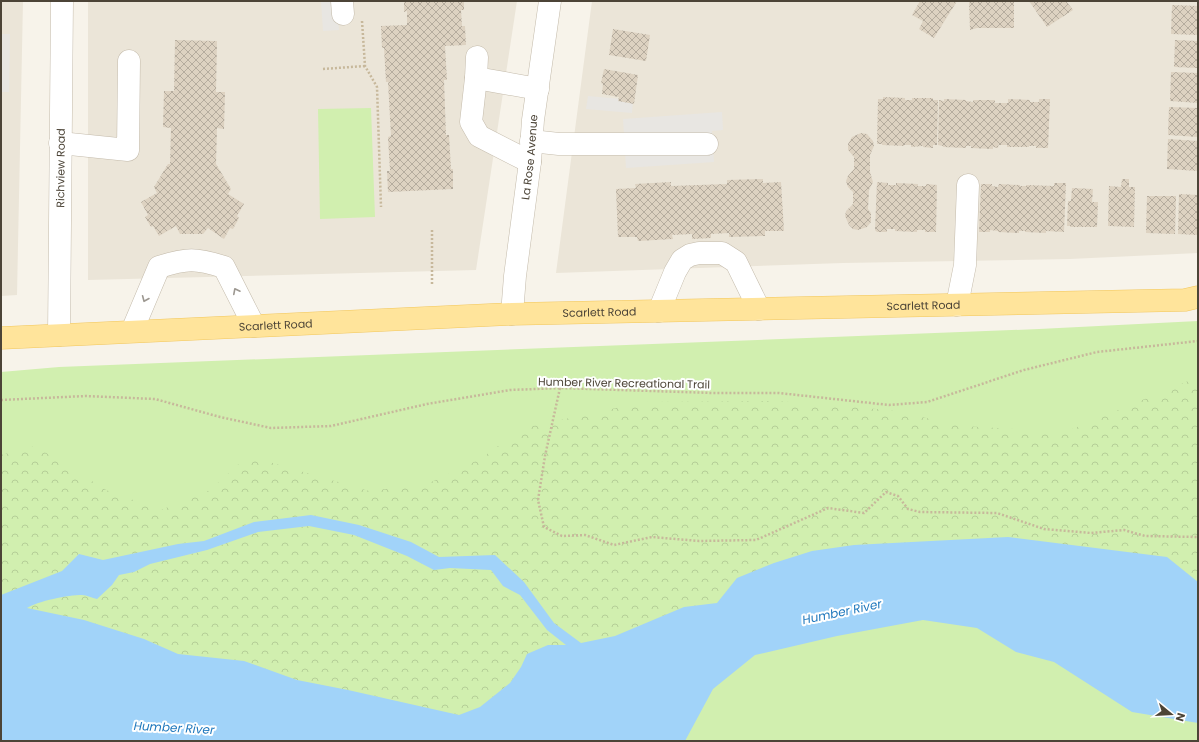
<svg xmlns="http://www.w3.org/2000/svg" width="1199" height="742" viewBox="0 0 1199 742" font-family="Poppins,sans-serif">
  <defs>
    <pattern id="forest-crowns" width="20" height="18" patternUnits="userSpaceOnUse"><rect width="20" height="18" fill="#d1efaf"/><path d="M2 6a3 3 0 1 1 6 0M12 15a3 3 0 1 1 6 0" fill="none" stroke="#b5ce97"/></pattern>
    <pattern id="building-cross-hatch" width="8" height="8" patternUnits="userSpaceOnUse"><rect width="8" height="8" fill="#ddd2c1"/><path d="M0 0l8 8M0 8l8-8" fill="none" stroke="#b5ac9e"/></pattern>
  </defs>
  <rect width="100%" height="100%" fill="#f7f3ea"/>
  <g fill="#ebe5d8">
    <path d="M1 1H23L17 295 1 296Z"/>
    <path d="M88 1H517L476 270 88 280Z"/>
    <path d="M592 1H1198V253L1070 259 843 263 556 273Z"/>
  </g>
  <g fill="#d1efaf">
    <path d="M371 108 375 217 320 219 318 109Z"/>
    <path d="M1198 321V741H1V372L59 367 1039 329Z"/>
  </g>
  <g fill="url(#forest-crowns)">
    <path d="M1198 375V582L1167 557 926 542 854 545 812 551 737 578 717 603 684 607 615 636 581 643 554 623 524 582 495 555 439 557 411 542 359 525 311 515 254 522 204 541 178 544 103 560 79 554 62 571 1 595V455L35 446 108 491 161 510 210 490 243 460 266 461 369 491 427 484 480 459 523 428 644 402 777 401 889 410 964 426 1065 432 1193 379Z"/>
    <path d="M309 526 354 535 407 556 434 570 450 568 491 570 503 586 519 595 547 630 567 645H548L527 654 521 667 510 683 480 707 459 715 348 690 297 680 244 661 178 654 144 639 84 620 26 608 35 604 66 596 83 595 97 599 112 585 119 575 134 572 150 564 207 550 258 532Z"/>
  </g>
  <g fill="#e8e6e2">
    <path d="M321 1H337L339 30 323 31Z"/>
    <path d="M1 34H10L9 92H1Z"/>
    <path d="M588 96 633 100 632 113 586 109Z"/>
    <path d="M722 112 723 130 712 131 714 162 626 168 623 119Z"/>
  </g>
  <path fill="#a1d3f9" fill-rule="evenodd" d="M311 515 359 525 411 542 439 557 495 555 524 582 554 623 581 643 615 636 684 607 717 603 737 578 774 563 812 551 854 545 1008 537 1167 557 1198 582V723L1132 712 1054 662 1016 652 977 628 923 620 837 636 755 655 713 689 685 741H1V595L62 571 79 554 103 560 178 544 204 541 254 522ZM309 526 354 535 407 556 434 570 450 568 491 570 503 586 520 595 547 630 566 645H548L527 654 521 667 510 683 480 707 459 715 348 690 297 680 244 661 178 654 144 639 84 620 27 608C38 601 68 595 82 595 87 595 92 598 97 599L112 585 119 575 134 572 150 564 207 550 258 532Z"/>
  <g fill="url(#building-cross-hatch)">
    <path d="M404 1H464V10H461L462 26H465L466 45 445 46 447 80H444L446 135H449L451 169H453V189L388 192 387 171H390L388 137 391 136 388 82H386L384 48H382L381 26 407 25V11L404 12Z"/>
    <path d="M920 1H957L934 38 919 29 923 21 912 15Z"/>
    <path d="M969 1H1014V28H977L970 30Z"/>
    <path d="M1029 1H1066L1073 10 1047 27Z"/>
    <path d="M1172 5 1198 6V35L1171 34Z"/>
    <path d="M613 29 650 35 646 61 609 55Z"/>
    <path d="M175 40 217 41 216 92H225L224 129 217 128 216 164 231 189 228 194 244 204 237 216 239 218 233 229 230 228 224 239 208 228 203 234H180L176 226 159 236 153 226 151 227 145 217 148 215 141 202 157 193 154 187 168 164H170L171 128 163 127 164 91H174Z"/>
    <path d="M1175 40 1198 41V68L1174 67Z"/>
    <path d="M604 69 638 75 634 104 618 101 619 97 602 94 603 84 601 83Z"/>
    <path d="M1171 72 1198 73V103L1170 101Z"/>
    <path d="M883 97 905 98V100H912V98H933V100H938L937 145H933V148L923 147V146L911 147V145H904V146L882 145V144H877L878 99H883Z"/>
    <path d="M944 99 966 100V101L973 102V100H995V103H1008V99L1030 100V102H1039V99H1050L1048 148H1036V146H1029V147H1007V145H999V143L998 148 993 147V149L971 148V146H966V148L943 147V146L938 145 939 100 944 101Z"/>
    <path d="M1169 107 1198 108V137L1168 135Z"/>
    <path d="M861 133 867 134 873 141 874 146 870 155V172L873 182 869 190 868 209 871 213V222L867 227 858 230 853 229 849 225 845 216 846 211 853 204V192L848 187 846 181 848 176 854 169V157L848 150V144L852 137Z"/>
    <path d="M1168 139 1198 141V171L1167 169Z"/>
    <path d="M763 179V183L781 182 784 231H765V236L729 237V233L711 234V238L692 239V234L672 235 673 239 638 241 637 237H618L616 189 636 188 635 184 671 182V186L727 184V180Z"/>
    <path d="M1122 179H1129V187H1135L1134 227 1108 226 1109 186 1121 187Z"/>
    <path d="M877 182 888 183V185H896V183L918 184V186H926V184L937 185 936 232H925V230H917V232L895 231V229H887V232H877L875 230Z"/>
    <path d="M1054 183H1066L1064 232 1046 231V233L1025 232V231H1019V233L998 232V231L990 230V232H979L981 184H992V186L998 187 999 184 1020 185V186H1026V185L1054 186Z"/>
    <path d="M1072 188 1093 189 1092 202H1098L1097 227H1070V226H1067L1068 201H1071Z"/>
    <path d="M1179 194 1198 195V235L1178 234Z"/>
    <path d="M1147 196H1176L1175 234 1146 233Z"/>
  </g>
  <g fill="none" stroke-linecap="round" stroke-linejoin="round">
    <g stroke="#c4bbab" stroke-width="23">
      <g id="minor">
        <path d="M342 1 343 14"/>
        <path d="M477 57 476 78 538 89"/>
        <path d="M476 78 471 122 479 136 530 162"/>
        <path d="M531 141 559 144H707"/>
        <path d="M60 143 128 150 129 61"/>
        <path d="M957 305 965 265 968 185"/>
        <path d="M659 311 675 272 682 260 690 255 699 253H722L736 262 759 309"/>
        <path id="s1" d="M512 314 515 276 530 162 533 120 550 1"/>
        <path d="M132 331 159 267C187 258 196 258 224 267L254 326"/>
        <path id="s2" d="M59 335 62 1"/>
      </g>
    </g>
    <g stroke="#f2c75d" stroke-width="23">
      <g id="major">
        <path id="s3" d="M1 338 512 314 1185 300 1198 297"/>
      </g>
    </g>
    <g stroke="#c7b89b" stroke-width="2.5" stroke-dasharray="2 2" stroke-linecap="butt">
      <path d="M362 21 365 66 377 87 381 207"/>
      <path d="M323 69 365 66"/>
      <path d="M432 230V284"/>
      <path d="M560 388 545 456 538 500 544 527 562 536 585 535 614 545 652 537 699 541 756 540 828 508 864 513 886 492 898 496 908 509 920 512 997 513 1044 529 1091 533 1124 530 1145 536 1198 537"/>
      <path d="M1 400 86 396 155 399 220 417 271 428 331 426 427 404 510 390 560 388 713 393H779L889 405 927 402 1024 370 1097 352 1198 341"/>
    </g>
    <use href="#minor" stroke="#fff" stroke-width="22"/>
    <use href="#major" stroke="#ffe49b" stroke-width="22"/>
  </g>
  <defs><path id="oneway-chevron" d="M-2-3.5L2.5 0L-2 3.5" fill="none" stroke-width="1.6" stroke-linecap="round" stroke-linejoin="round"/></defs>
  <g stroke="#9d9891">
    <use href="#oneway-chevron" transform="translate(236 291) rotate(-117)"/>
    <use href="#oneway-chevron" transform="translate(145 299) rotate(113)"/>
  </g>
  <g text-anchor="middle" stroke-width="4" stroke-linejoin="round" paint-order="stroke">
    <g font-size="11" fill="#4c4437" stroke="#fff">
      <text dy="4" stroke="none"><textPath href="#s1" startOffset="158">La Rose Avenue</textPath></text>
      <text dy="4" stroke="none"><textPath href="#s2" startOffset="167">Richview Road</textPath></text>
      <text dy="4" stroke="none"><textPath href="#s3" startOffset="923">Scarlett Road</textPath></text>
      <text dy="4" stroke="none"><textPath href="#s3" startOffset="599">Scarlett Road</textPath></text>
      <text dy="4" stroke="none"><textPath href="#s3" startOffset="275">Scarlett Road</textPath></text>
      <text transform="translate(624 383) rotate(1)" y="4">Humber River Recreational Trail</text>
    </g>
    <g font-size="12" font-style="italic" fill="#2179bd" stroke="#fff">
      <text transform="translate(842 612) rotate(-12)" y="4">Humber River</text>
      <text transform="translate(174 728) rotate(3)" y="4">Humber River</text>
    </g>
  </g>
  <rect width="1199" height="742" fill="none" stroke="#4c4437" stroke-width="4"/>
  <g transform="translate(1171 714) rotate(108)" stroke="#ffffff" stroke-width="3" paint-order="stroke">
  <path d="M0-3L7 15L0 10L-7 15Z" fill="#4c4437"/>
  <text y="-6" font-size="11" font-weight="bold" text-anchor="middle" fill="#4c4437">N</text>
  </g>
</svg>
